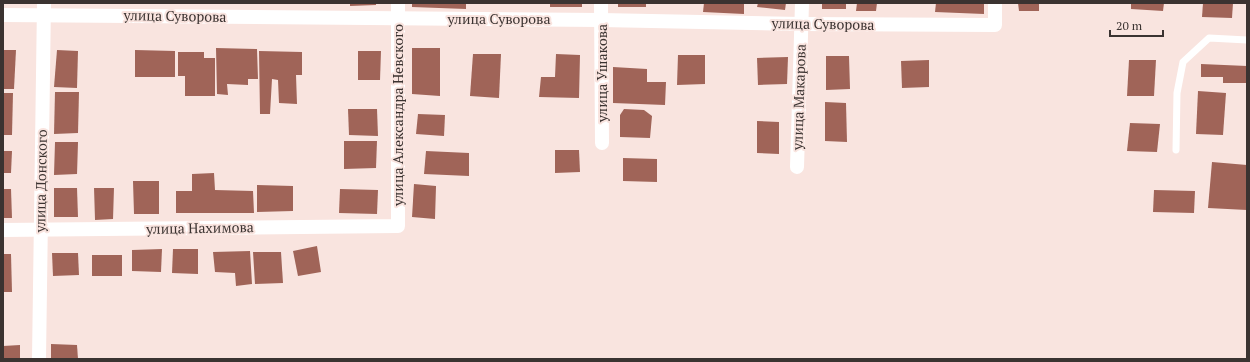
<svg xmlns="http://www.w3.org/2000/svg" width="1250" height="362" viewBox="0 0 1250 362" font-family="'PT Serif',serif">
  <rect width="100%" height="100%" fill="#f9e4df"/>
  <g fill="#a06458">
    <path d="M350 3H376V5L350 6Z"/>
    <path d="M412 3H466V9L412 7Z"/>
    <rect x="550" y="3" width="32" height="4"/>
    <rect x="618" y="3" width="28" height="4"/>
    <path d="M704 3H744V14L703 12Z"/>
    <path d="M758 3H786L785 10 757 7Z"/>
    <rect x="822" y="3" width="24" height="6"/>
    <path d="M857 3H877L876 11H856Z"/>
    <path d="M936 3H984V14L935 12Z"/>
    <path d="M1018 3H1039V11H1019Z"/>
    <path d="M1131 3H1164L1163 11 1131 9Z"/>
    <path d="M1203 3H1233L1232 18 1202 17Z"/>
    <path d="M216 48 257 49 258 79H248V85L227 84 228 95 217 94Z"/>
    <path d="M412 48H440V96L412 94Z"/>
    <path d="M3 50H16L14 89H3Z"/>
    <path d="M57 50 78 51 77 88 54 87Z"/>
    <path d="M135 50 175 51V77H135Z"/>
    <path d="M259 51 302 52V75H296L297 104 279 103 278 80 272 79 270 114H260Z"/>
    <path d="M358 51H381L380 80H358Z"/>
    <path d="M178 52H204V58H215V96H185V76H178Z"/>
    <path d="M473 54H501L499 98 470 96Z"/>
    <path d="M556 54 580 55 579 98 539 97 541 77H555Z"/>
    <path d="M678 55H705V84L677 85Z"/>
    <path d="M826 56H849L850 89 826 90Z"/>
    <path d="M788 57 787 84 758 85 757 58Z"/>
    <path d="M929 60V87L902 88 901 61Z"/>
    <path d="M1129 60H1156L1154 96H1127Z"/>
    <path d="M1201 64 1247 66V83H1223V77H1201Z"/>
    <path d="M613 67 647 69V82H666L665 105 613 103Z"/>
    <path d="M1198 91 1226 93 1223 135 1196 134Z"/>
    <path d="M55 92H79L78 133 54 134Z"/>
    <path d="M3 93H13L12 135H3Z"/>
    <path d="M825 102 846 103 847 142 825 141Z"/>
    <path d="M348 109H377L378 136 349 135Z"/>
    <path d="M624 109 644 110 652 116 650 138 620 137V115Z"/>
    <path d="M418 114 445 115 444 136 416 134Z"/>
    <path d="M757 121 779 122V154L757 153Z"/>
    <path d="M1130 123 1160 124 1157 152 1127 151Z"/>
    <path d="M344 141H377L376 168 344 169Z"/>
    <path d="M55 142H78L77 174 54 175Z"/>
    <path d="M555 150H579L580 172 555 173Z"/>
    <path d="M3 151H12L11 173H3Z"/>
    <path d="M426 151 469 153V176L424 174Z"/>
    <path d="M623 158 657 159V182L623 181Z"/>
    <path d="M1212 162 1247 165V210L1208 208Z"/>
    <path d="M214 173 215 190 253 191 254 213H176V191H192V174Z"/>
    <path d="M133 181H159V214H134Z"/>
    <path d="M414 184 436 186 435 219 412 217Z"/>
    <path d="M257 185 293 186V211L257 212Z"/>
    <path d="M54 188H77L78 217H54Z"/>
    <path d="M94 188H114L113 219 95 220Z"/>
    <path d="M3 189H11L12 218H3Z"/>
    <path d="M340 189 378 190 377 214 339 213Z"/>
    <path d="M1154 190 1195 191 1194 213 1153 212Z"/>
    <path d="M317 246 321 272 298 276 293 251Z"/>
    <path d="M162 249 161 272 132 271V250Z"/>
    <path d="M173 249H198V274L172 273Z"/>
    <path d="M250 251 252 284 236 286 235 273 215 272 213 252Z"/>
    <path d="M253 252H281L283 283 255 284Z"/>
    <path d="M52 253H78L79 275 53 276Z"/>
    <path d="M3 254H11L12 292H3Z"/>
    <rect x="92" y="255" width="30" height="21"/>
    <path d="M51 344 77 345 78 359H51Z"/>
    <path d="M20 345V359H3V346Z"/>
  </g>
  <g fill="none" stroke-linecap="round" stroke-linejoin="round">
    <path stroke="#fff" stroke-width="7" d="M1176 150 1177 93 1183 62 1209 38 1247 40"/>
    <g stroke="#fff" stroke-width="14">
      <path d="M601 3 602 143"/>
      <path d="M3 15 601 20 801 24 995 25V3"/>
      <path d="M797 167 802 3"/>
      <path d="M3 230 398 226V3"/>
      <path d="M39 359 44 3"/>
    </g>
  </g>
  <g text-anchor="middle" stroke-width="4" stroke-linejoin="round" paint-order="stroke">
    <g font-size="14" fill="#3b3331" stroke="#f9e4df">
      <text transform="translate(175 16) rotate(1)" y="5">улица Суворова</text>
      <text x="499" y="24">улица Суворова</text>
      <text transform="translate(823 24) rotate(1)" y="5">улица Суворова</text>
      <text transform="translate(602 73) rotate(-90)" y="5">улица Ушакова</text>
      <text transform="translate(799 97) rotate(-88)" y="5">улица Макарова</text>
      <text transform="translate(398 115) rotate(-90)" y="5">улица Александра Невского</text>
      <text transform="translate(41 181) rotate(-89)" y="5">улица Донского</text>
      <text transform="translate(200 228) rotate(-1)" y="5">улица Нахимова</text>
    </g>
  </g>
  <rect width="1250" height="362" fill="none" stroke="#3b3331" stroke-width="8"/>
  <path d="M1110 30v6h53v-6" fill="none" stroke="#3b3331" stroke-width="2"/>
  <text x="1116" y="30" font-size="12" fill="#3b3331" stroke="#f9e4df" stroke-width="3" paint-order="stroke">20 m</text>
</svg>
